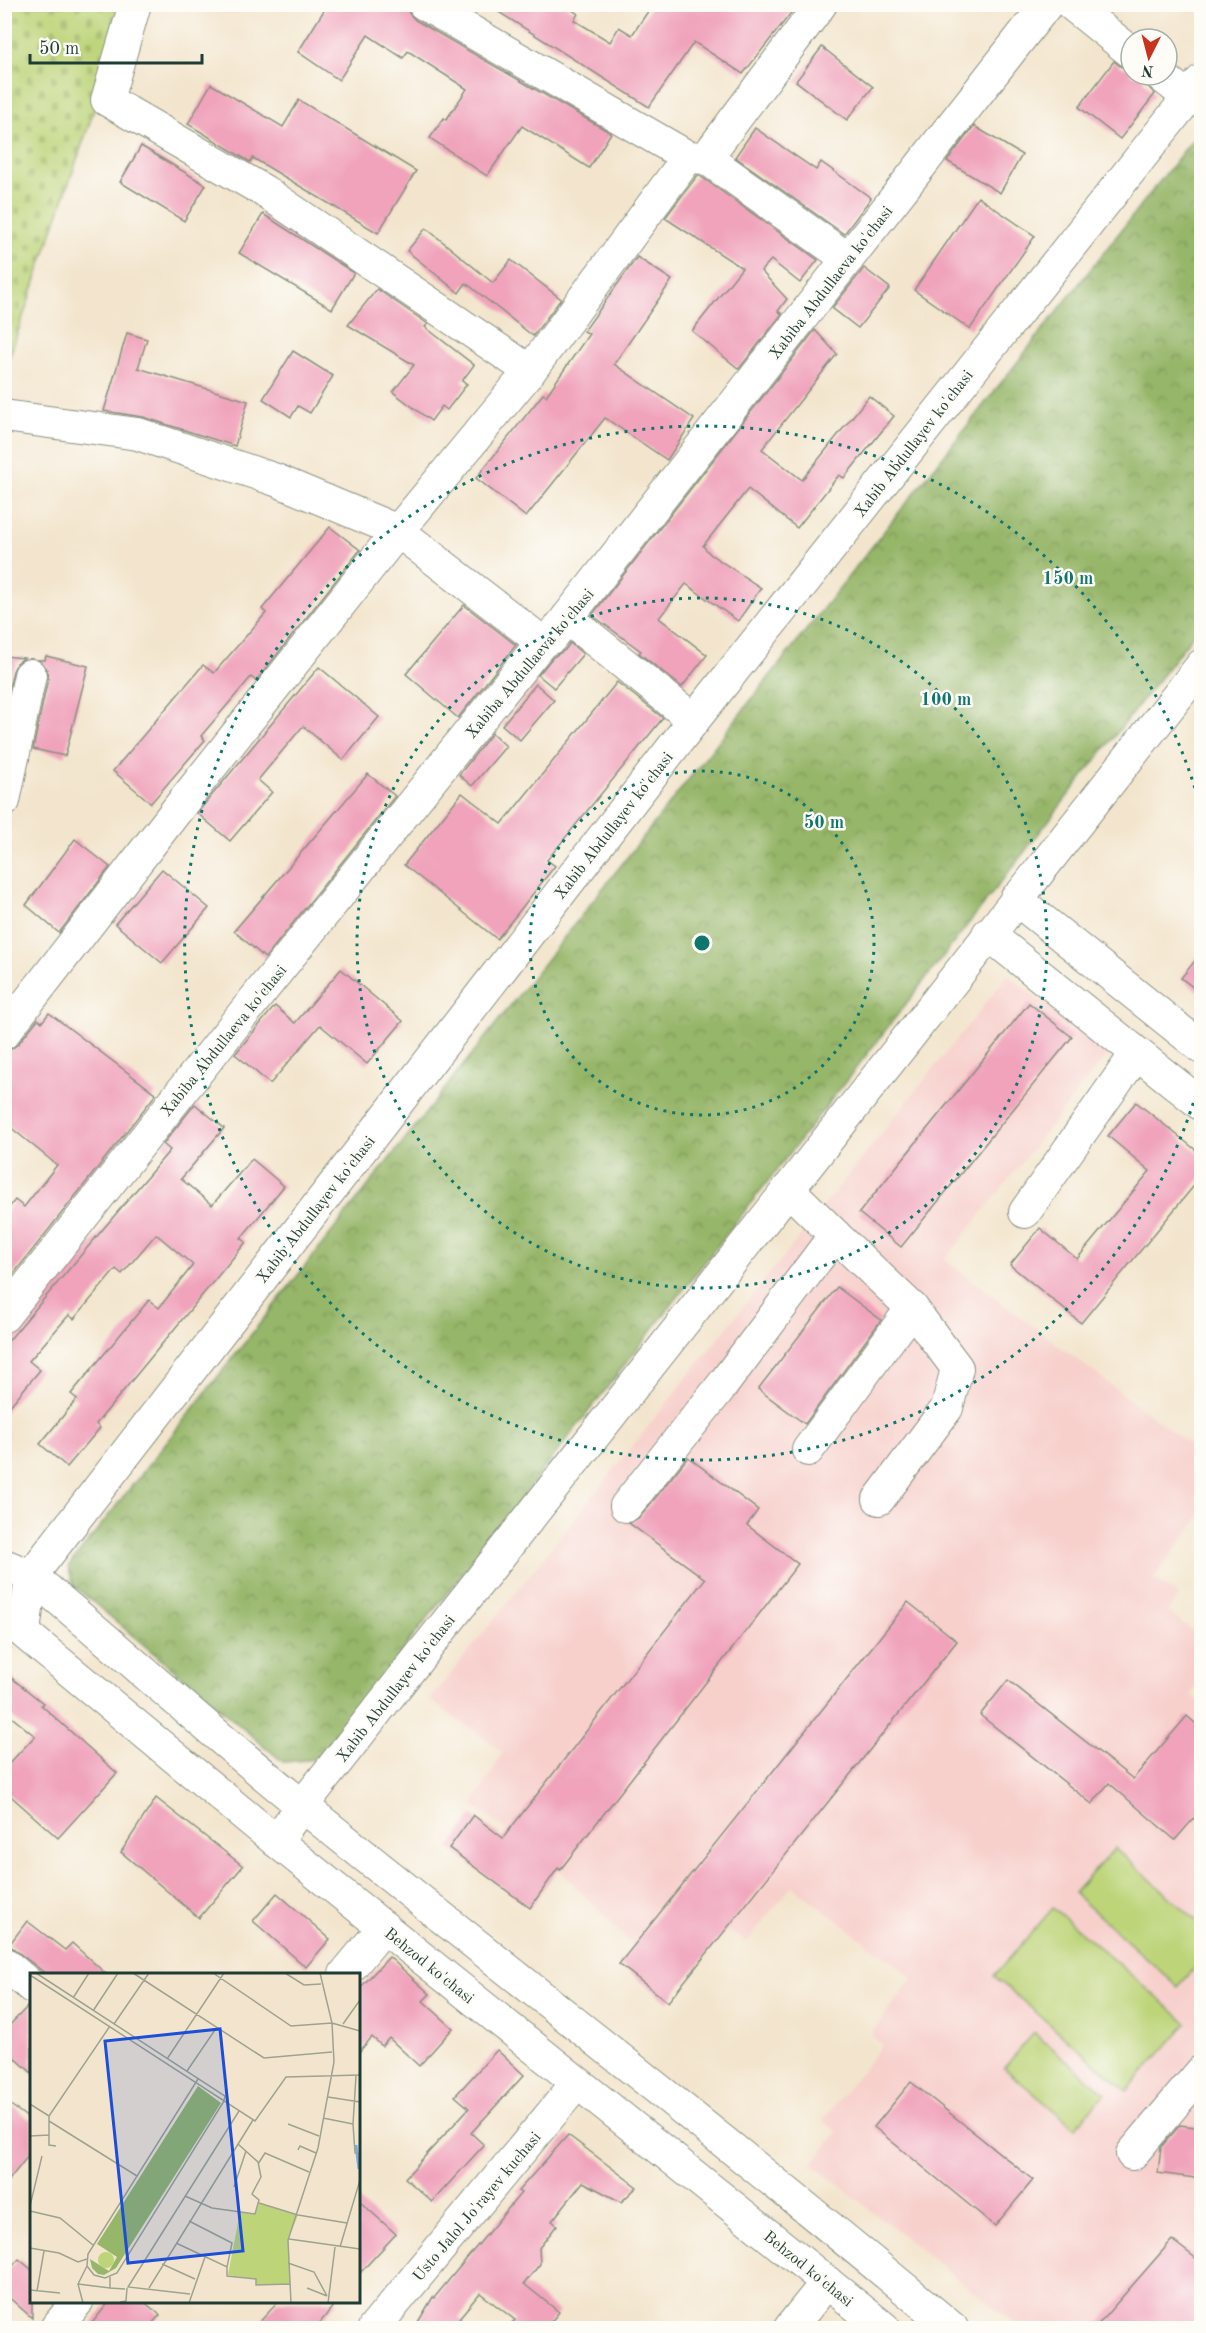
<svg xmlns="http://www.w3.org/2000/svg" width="1206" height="2333" viewBox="0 0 1206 2333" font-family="'Old Standard TT',serif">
  <defs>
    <pattern id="forest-crowns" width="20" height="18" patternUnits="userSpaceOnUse" patternTransform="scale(1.5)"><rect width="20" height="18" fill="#96b669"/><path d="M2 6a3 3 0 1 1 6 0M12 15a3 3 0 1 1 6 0" fill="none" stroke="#7a9557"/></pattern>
    <pattern id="cemetery-stones" width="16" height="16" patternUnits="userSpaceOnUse" patternTransform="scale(1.5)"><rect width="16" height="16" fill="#bdd479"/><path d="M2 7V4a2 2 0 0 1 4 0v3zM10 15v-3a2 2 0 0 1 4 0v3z" fill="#a2b769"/></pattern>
  </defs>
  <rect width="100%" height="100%" fill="#fdfcf7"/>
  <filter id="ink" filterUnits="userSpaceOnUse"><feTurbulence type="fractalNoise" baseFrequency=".0167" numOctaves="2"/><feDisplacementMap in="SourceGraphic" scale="12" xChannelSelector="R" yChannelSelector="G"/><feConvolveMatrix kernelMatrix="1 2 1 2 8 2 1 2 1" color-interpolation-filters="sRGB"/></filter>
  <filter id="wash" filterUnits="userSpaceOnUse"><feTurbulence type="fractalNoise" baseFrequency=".008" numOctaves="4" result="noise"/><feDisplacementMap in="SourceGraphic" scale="24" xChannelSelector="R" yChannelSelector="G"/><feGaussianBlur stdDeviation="1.35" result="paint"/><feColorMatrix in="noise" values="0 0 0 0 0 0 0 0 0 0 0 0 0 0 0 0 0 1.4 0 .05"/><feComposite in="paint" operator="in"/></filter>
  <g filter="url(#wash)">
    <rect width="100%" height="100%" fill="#f3e5cd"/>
    <path fill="#f7d0cc" d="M1008 975 1108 1053 945 1260 1201 1453V1515L1154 1578 1179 1596 1168 1612 1201 1637V1682L1191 1694 1202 1704 1201 2328H1020L812 2164 837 2132 823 2120 882 2045 871 2034 913 1978 792 1886 747 1942 726 1930 668 2002 619 1964 633 1946 560 1870 473 1805 503 1752 430 1700Z"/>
    <path fill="url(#forest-crowns)" stroke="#5a7a4e" stroke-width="1.5" d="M1201 129V625L318 1759 283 1762 74 1586 68 1567Z"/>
    <path fill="url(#cemetery-stones)" stroke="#6e8856" stroke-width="1.5" d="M5 5H130L5 369Z"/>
    <g fill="#bdd479" stroke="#6e8856" stroke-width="1.5">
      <path d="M1115 1848 1201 1925V1961L1178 1987 1074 1893Z"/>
      <path d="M1053 1908 1187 2023 1127 2091 994 1976Z"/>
      <path d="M1034 2033 1105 2093 1075 2128 1004 2068Z"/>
    </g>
    <g id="blocks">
      <g fill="#f0a3bb">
        <path d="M328 4H405L409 13 415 20 611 133 589 168 522 126 487 176 430 138 444 118 446 120 467 89 408 51 403 58 368 35 339 80 298 52Z"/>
        <path d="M486 4H563L578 14 574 20 610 42 619 27 632 35 653 4H798L743 74 694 42 649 107Z"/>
        <path d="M822 47 873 87 847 120 796 81Z"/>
        <path d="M1114 61 1120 66 1131 70V75H1142L1144 82 1155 94 1120 139 1079 107Z"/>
        <path d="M211 84 283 127 299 100 416 171 378 233 253 158 250 162 188 124Z"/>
        <path d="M974 126 1022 155 1000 193 947 161Z"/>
        <path d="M755 128 816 170 821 162 871 198 844 234 735 157Z"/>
        <path d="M141 146 206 185 184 221 120 182Z"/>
        <path d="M697 176H700L818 260 800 283 771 260 761 271 787 299 778 311 782 314 739 369 692 331 742 268 665 218Z"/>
        <path d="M978 197 1035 236 970 329 914 290Z"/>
        <path d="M263 214 354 273 332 309 239 253Z"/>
        <path d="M426 228 493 283 511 260 561 299 533 336 466 283 459 293 407 251Z"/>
        <path d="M637 257 672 280 614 364 694 419 667 460 605 418 526 517 476 478 543 394 546 396 589 334 584 331Z"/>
        <path d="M864 268 890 288 858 328 832 308Z"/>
        <path d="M377 289 428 324 425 327 474 365 462 381 467 384 447 410 442 406 431 421 393 392 414 365 348 325Z"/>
        <path d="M815 330 837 354 762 449 802 480 869 396 894 416 844 478 839 475 797 528 748 489 703 546 710 554 761 588 738 621 686 584 659 618 707 655 682 687 639 653 641 651 592 615Z"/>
        <path d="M127 333 147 339 138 368 248 401 235 446 143 417 104 411Z"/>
        <path d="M293 351 333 376 310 413 298 406 291 417 263 399Z"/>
        <path d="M330 527 360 550 256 681 251 677 201 736 205 740 151 803 113 771 203 665 214 673 266 613 262 609Z"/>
        <path d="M464 605 516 645 458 718 406 674Z"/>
        <path d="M570 643 583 654 554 688 538 675 553 657 565 650Z"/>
        <path d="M4 656 24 658 17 663 13 671 4 710Z"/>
        <path d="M46 656 88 666 65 756 33 749 48 678 47 669 38 660H45Z"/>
        <path d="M319 667 379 717 343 760 303 726 258 780 272 792 230 841 197 813Z"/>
        <path d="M617 682 663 718 547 860 555 866 497 939 404 865 462 793 502 824Z"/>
        <path d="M536 684 554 700 520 740 502 725Z"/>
        <path d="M492 733 506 746 472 786 459 775Z"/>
        <path d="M368 774 395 796 265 958 234 931Z"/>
        <path d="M75 839 110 867 59 933 26 905Z"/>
        <path d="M162 869 209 908 162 963 115 924Z"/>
        <path d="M1202 952V994L1181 978Z"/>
        <path d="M341 969 403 1021 367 1064 320 1025 270 1084 235 1054 275 1006 295 1023Z"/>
        <path d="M1029 1003 1072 1037 901 1247 859 1213Z"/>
        <path d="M49 1013 156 1094 4 1286V1214L15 1200 24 1207 57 1165 4 1122V1051L11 1049 18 1044 38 1019 42 1022Z"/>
        <path d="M1136 1102 1202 1155V1176L1081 1323 1010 1265 1040 1228 1077 1259 1150 1171 1108 1136Z"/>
        <path d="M195 1104 224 1128 181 1179 212 1205 252 1159 284 1186 241 1238 246 1242 96 1424 100 1428 67 1467 40 1444 77 1399 71 1394 149 1300 159 1308 193 1265 156 1234 122 1274 116 1269 74 1319 69 1315 29 1361 40 1370 4 1413V1346L170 1150 163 1144Z"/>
        <path d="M837 1287 881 1320 805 1424 758 1389Z"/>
        <path d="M688 1457 758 1510 747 1525 798 1564 560 1870 558 1868 530 1908 449 1848 473 1815 503 1838 705 1579 629 1523 640 1517Z"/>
        <path d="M908 1602 957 1641 668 2002 619 1964Z"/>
        <path d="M4 1672 43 1703 41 1705 117 1773 58 1838 4 1790V1769L35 1736 4 1711Z"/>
        <path d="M1008 1680 1133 1779 1187 1716 1202 1729V1809L1175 1840 1109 1783 1092 1804 980 1715Z"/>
        <path d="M156 1798 243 1866 199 1918 121 1852Z"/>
        <path d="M277 1893 330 1939 306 1967 253 1921Z"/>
        <path d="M27 1921 65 1950 72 1943 106 1974H46L9 1945Z"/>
        <path d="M389 1957 430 1994 423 2001 453 2028 419 2066 389 2038 382 2046 372 2037 358 2053V1990Z"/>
        <path d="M29 2005H32V2073L4 2048V2031Z"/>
        <path d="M497 2050 524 2075 471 2133 484 2145 432 2202 405 2178 469 2108 455 2096Z"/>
        <path d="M911 2082 1033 2180 995 2226 874 2127Z"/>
        <path d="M4 2100 32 2121V2151L4 2186Z"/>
        <path d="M1180 2125 1202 2128V2179L1158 2173 1161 2147Z"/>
        <path d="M568 2135 637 2187 621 2202 583 2182 552 2221 557 2225 539 2248 540 2264 524 2284 559 2312 546 2328H507L515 2320 480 2293 459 2318 468 2328H429L418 2322 433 2297 434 2298 521 2193 518 2191Z"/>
        <path d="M358 2200 396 2234 358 2275Z"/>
        <path d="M1172 2240 1202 2263V2318L1191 2328H1095Z"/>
        <path d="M19 2259 32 2270V2318L4 2293V2275Z"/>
        <path d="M110 2301H143L160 2315 148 2328H88Z"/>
        <path d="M279 2301H337L316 2328H254Z"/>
      </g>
    </g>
  </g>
  <g filter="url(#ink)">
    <use href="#blocks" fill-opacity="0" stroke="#899180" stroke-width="1.5"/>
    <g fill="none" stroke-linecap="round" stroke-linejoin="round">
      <g stroke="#899180" stroke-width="34">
        <g id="minor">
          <path d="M135 4 107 100 264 191 530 371"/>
          <path d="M424 4 688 157"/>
          <path d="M1071 4 1131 52"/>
          <path d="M1160 75 1188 97"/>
          <path d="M706 158 848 259"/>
          <path d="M4 416 138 434 276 480 398 531 542 642"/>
          <path d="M567 618 694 720"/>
          <path d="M4 801 30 675"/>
          <path d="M1016 899 1202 1048"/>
          <path d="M988 934 1202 1105"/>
          <path d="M4 1033 183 802 398 531 530 371 688 157 706 158 821 4"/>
          <path d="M1025 1212 1136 1054"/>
          <path d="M835 1235 912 1308 957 1368 947 1408 879 1499"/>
          <path d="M4 1316 235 1024 542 642 551 638 567 618 1047 4"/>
          <path d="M808 1450 912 1308"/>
          <path d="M626 1506 724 1383 835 1235 788 1189"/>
          <path d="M4 1565 31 1576C123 1652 211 1733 305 1808 521 1982 740 2151 952 2328"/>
          <path d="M31 1576 694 720 1202 80"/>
          <path d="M31 1576 24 1633 276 1841 884 2328"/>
          <path d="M276 1841 302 1806 1202 665"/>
          <path d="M4 1963 32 1987"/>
          <path d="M345 1974 384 1927"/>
          <path d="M1132 2154 1202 2071"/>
          <path d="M56 2328 77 2302"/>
          <path d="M374 2328 577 2083"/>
          <path d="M790 2328 827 2282"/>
        </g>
      </g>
      <use href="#minor" stroke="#fff" stroke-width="32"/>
    </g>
  </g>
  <g fill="none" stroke="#0f766e" stroke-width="3" stroke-dasharray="3 6">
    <circle cx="702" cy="943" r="172"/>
    <circle cx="702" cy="943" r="345"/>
    <path d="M1201 1077A517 517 0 1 1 1201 809"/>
  </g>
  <g text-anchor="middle" stroke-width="5" stroke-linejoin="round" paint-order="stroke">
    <g font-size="16" fill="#1f3d34" stroke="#fdfcf7">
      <text transform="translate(830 282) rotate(-52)" y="6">Xabiba Abdullaeva ko'chasi</text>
      <text transform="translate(913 443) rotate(-52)" y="6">Xabib Abdullayev ko'chasi</text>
      <text transform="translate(529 663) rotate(-50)" y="6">Xabiba Abdullaeva ko'chasi</text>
      <text transform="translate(613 825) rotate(-52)" y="6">Xabib Abdullayev ko'chasi</text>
      <text transform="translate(223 1040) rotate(-51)" y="6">Xabiba Abdullaeva ko'chasi</text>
      <text transform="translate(315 1209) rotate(-52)" y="6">Xabib Abdullayev ko'chasi</text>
      <text transform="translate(395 1688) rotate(-52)" y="6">Xabib Abdullayev ko'chasi</text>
      <text transform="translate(430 1965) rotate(39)" y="6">Behzod ko'chasi</text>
      <text transform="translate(476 2206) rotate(-50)" y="6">Usto Jalol Jo'rayev kuchasi</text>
      <text transform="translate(809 2268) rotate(39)" y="6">Behzod ko'chasi</text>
    </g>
  </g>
  <g transform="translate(30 1973)">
    <rect width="330" height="330" fill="#f3e5cd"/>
    <path d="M168 113 191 130 86 295 74 302 68 301 62 295 60 286 79 298 87 284 67 271Z" fill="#96b669"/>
    <path d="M229 230 268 242 258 267 260 311 226 312V306L198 302 210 239 225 241Z" fill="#bdd479"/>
    <path d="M68 287a8 8 0 1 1 16 0a8 8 0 1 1-16 0Z" fill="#bdd479"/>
    <path fill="none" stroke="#78ade5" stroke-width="3" d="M326 172 329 196"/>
    <path fill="none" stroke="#9ea290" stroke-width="1.5" d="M6 0 195 123 194 128M103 0 234 85 302 79M183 0 261 53 302 50 330 58M255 0 274 12 291 11M0 2 225 148 256 104 330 102M43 25 59 0M63 38 88 0M84 51 119 0M313 51 330 27M137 86 194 0M157 98 187 54M326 103 323 151 325 180 330 181M168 106 58 281 57 293 64 302 75 305 87 300 194 128M298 124 330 129M0 131 19 143M293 145 323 151M19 148 107 203M258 151 289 163M0 163 19 162M26 173 19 172V143L80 53M268 177 270 173 286 180M228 191 235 180 279 199M204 214 216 178M155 223 182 235 225 241 229 227 222 221 231 204 228 189 208 171M229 230 268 242 317 250M0 233 12 183M0 238 30 245 63 272M259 266 330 276M146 270 197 294 202 270 159 248M310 274 330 207M0 275 29 280 48 289 57 286M258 290 284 299 297 323M132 291 165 306M197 294V303L226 306V312L260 311M80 304V315L95 316M48 311 80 315M119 315 223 147M277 315 297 323M0 317 30 320M7 318 14 278M160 321 98 314 209 138M90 329 96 328 97 315M53 330 48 311 57 293M159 330 175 284M261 330 258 267 288 175 304 89 302 50 290 0M298 330 305 274"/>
    <path fill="#1d4ed8" fill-opacity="0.15" stroke="#1d4ed8" stroke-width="3" d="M190 56 213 278 98 290 75 68Z"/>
    <rect width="330" height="330" fill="none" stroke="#1f3d34" stroke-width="3"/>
  </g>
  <circle cx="702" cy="943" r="9" fill="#0f766e" stroke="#fdfcf7" stroke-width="3"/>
  <g font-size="18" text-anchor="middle" font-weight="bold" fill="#0f766e" stroke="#fdfcf7" stroke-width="5" stroke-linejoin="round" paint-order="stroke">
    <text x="1068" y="584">150 m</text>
    <text x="946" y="705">100 m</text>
    <text x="824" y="828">50 m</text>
  </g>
  <rect width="1206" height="2333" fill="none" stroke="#fdfcf7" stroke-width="24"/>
  <g transform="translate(1149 57) rotate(186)"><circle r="28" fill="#fdfcf7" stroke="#a4b0a9" stroke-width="1.5"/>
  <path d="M0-4.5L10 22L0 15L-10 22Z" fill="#c8321e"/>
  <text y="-9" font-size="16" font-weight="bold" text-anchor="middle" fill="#1f3d34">N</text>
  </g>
  <path d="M30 54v9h172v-9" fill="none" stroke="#1f3d34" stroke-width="3"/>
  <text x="39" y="54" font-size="18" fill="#1f3d34" stroke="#fdfcf7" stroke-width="4.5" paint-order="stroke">50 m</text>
</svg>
